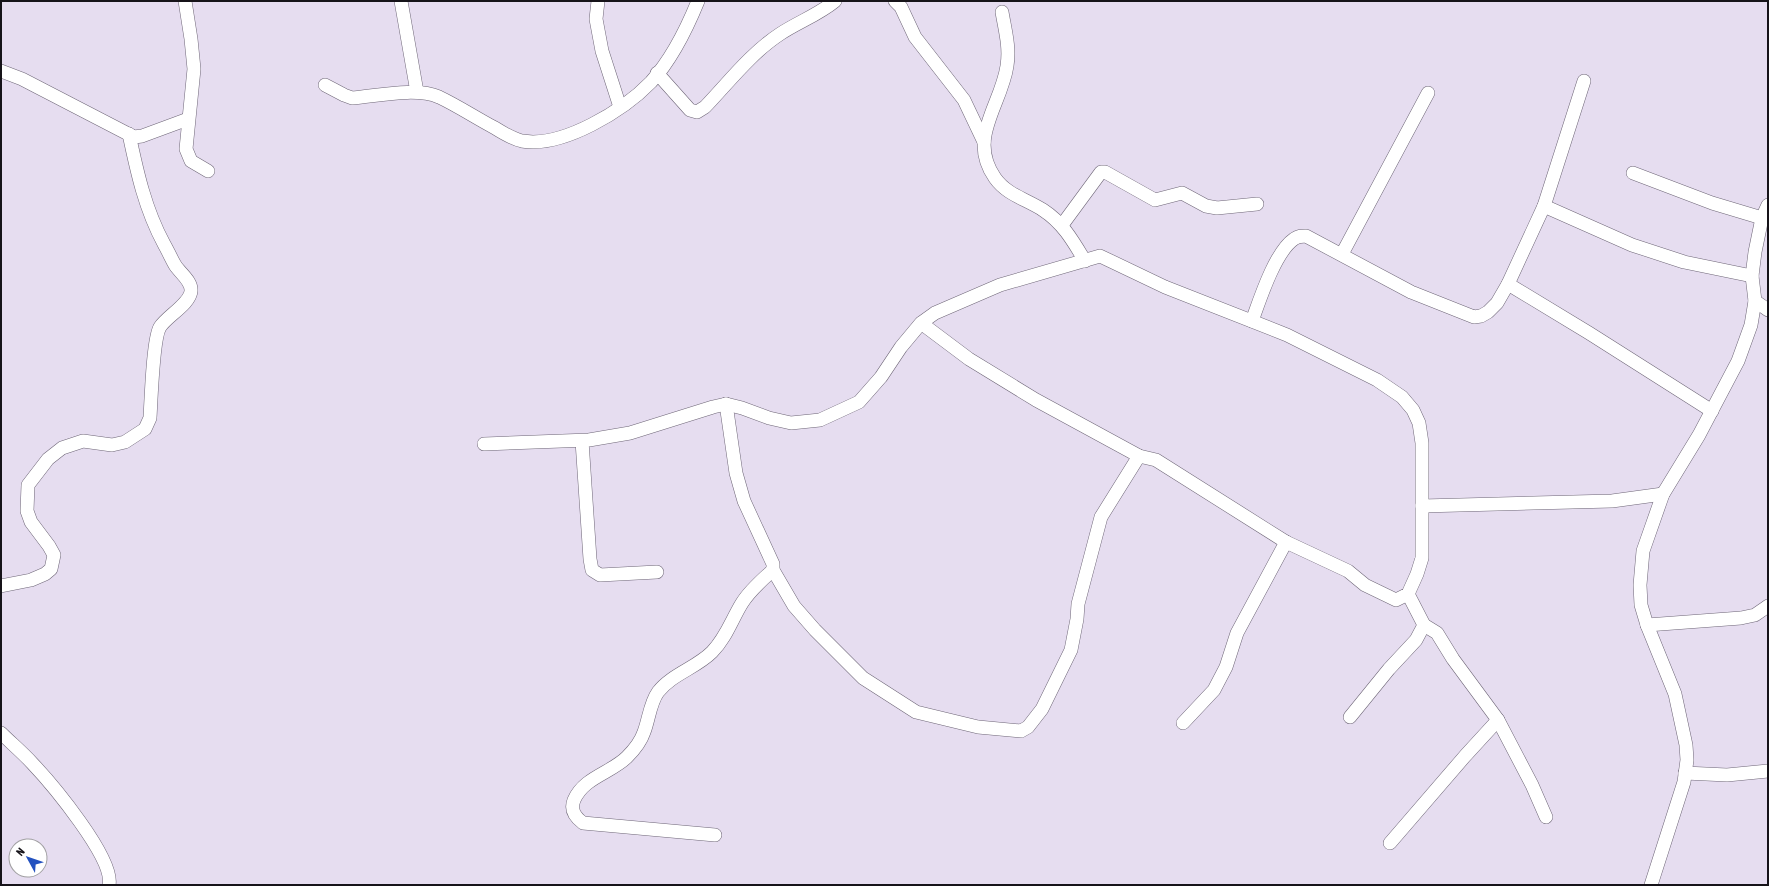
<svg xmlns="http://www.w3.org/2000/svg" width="1769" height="886" viewBox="0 0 1769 886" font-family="'Asap Condensed',sans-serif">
  <rect width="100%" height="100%" fill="#e6ddf0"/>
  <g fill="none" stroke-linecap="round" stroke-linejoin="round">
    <g stroke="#6e6677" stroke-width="14">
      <g id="minor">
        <path d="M185 1 191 39 194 69 186 149 191 161 208 171"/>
        <path d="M401 1 417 92"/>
        <path d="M598 1 596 19 602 51 620 107"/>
        <path d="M895 1 901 7 915 37 964 100 984 142"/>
        <path d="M1002 12C1005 30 1010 47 1007 66 1001 106 967 138 995 178 1007 195 1026 199 1043 210 1063 223 1073 241 1085 261"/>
        <path d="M1 71 22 79 134 137 142 136 188 119"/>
        <path d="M657 73 690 110 697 112 705 107C728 83 751 53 780 34 798 22 818 15 835 1"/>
        <path d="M325 85 344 95 352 98C377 96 416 87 439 97 458 106 476 118 495 128 503 133 513 139 522 141 563 148 624 110 651 82 671 60 687 28 698 1"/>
        <path d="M1633 173 1712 203 1762 218"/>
        <path d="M1544 206 1632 245 1684 262 1752 276"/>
        <path d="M1062 225 1101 172H1105L1155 200 1182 193 1206 206 1217 208 1257 204"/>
        <path d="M1342 254 1428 93"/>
        <path d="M1508 284 1589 333 1712 411"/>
        <path d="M1755 301 1768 310"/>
        <path d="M1252 321C1260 299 1275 252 1294 239 1298 236 1301 236 1306 236L1411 292 1474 317 1481 316 1488 312 1497 303 1508 284 1544 206 1584 81"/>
        <path d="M726 404 736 473 744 501 773 564V570L794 606 815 630 863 678 916 712 978 727 1021 731 1028 727 1042 709 1071 650 1077 619 1078 604 1101 517 1139 456"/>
        <path d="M582 441 590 559 592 570 600 575 657 572"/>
        <path d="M484 444 589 440 630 433 713 407 726 404 742 408 769 418 791 423 820 420 859 402 881 377 901 347 921 323 935 313 1000 285 1100 256 1165 287 1287 335 1377 380 1402 397 1413 410 1419 423 1422 443V558L1417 574 1408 594 1396 600 1365 585 1348 571 1286 542 1156 460 1139 456 1036 400 969 359 921 323"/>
        <path d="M1422 506 1612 501 1663 494"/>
        <path d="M1 586 31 580 45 574 51 569 54 555 49 546 31 522 27 511 28 485 48 459 62 448 83 441 112 445 125 442 145 429 150 418C151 402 153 338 160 327 167 316 190 304 191 291 192 281 180 273 175 265 171 258 168 251 164 244 145 209 137 172 129 134"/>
        <path d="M1424 625 1437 633 1453 659 1498 720 1532 785 1546 817"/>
        <path d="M1647 625 1741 618 1755 615 1768 606"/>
        <path d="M1350 717 1389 669 1416 640 1424 625 1408 594"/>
        <path d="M1183 723 1214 690 1226 667 1237 633 1286 542"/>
        <path d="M1 733C11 743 22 752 32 763 51 783 115 859 109 885"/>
        <path d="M1685 773 1727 775 1768 771"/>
        <path d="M715 835 583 823C575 817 570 810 574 800 584 777 611 773 627 757 634 750 641 741 644 732 649 719 650 703 658 692 672 674 696 668 712 652 726 638 732 619 742 603 750 590 762 580 773 570"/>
        <path d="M1390 843 1465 756 1498 720"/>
        <path d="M1651 885 1684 782 1687 760 1686 745 1675 694 1647 625 1641 605 1640 585 1643 551 1663 494 1699 435 1738 361 1751 325 1755 301 1752 276 1755 252 1762 218 1768 205"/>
      </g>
    </g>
    <use href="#minor" stroke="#fff" stroke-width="13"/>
  </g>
  <rect width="1769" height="886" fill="none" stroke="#161319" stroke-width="4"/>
  <g transform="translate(28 858) rotate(310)"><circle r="19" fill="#ffffff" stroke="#a2a1a3"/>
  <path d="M0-3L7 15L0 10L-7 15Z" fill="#2351bf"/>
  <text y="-6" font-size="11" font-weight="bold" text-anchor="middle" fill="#161319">N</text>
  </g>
</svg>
